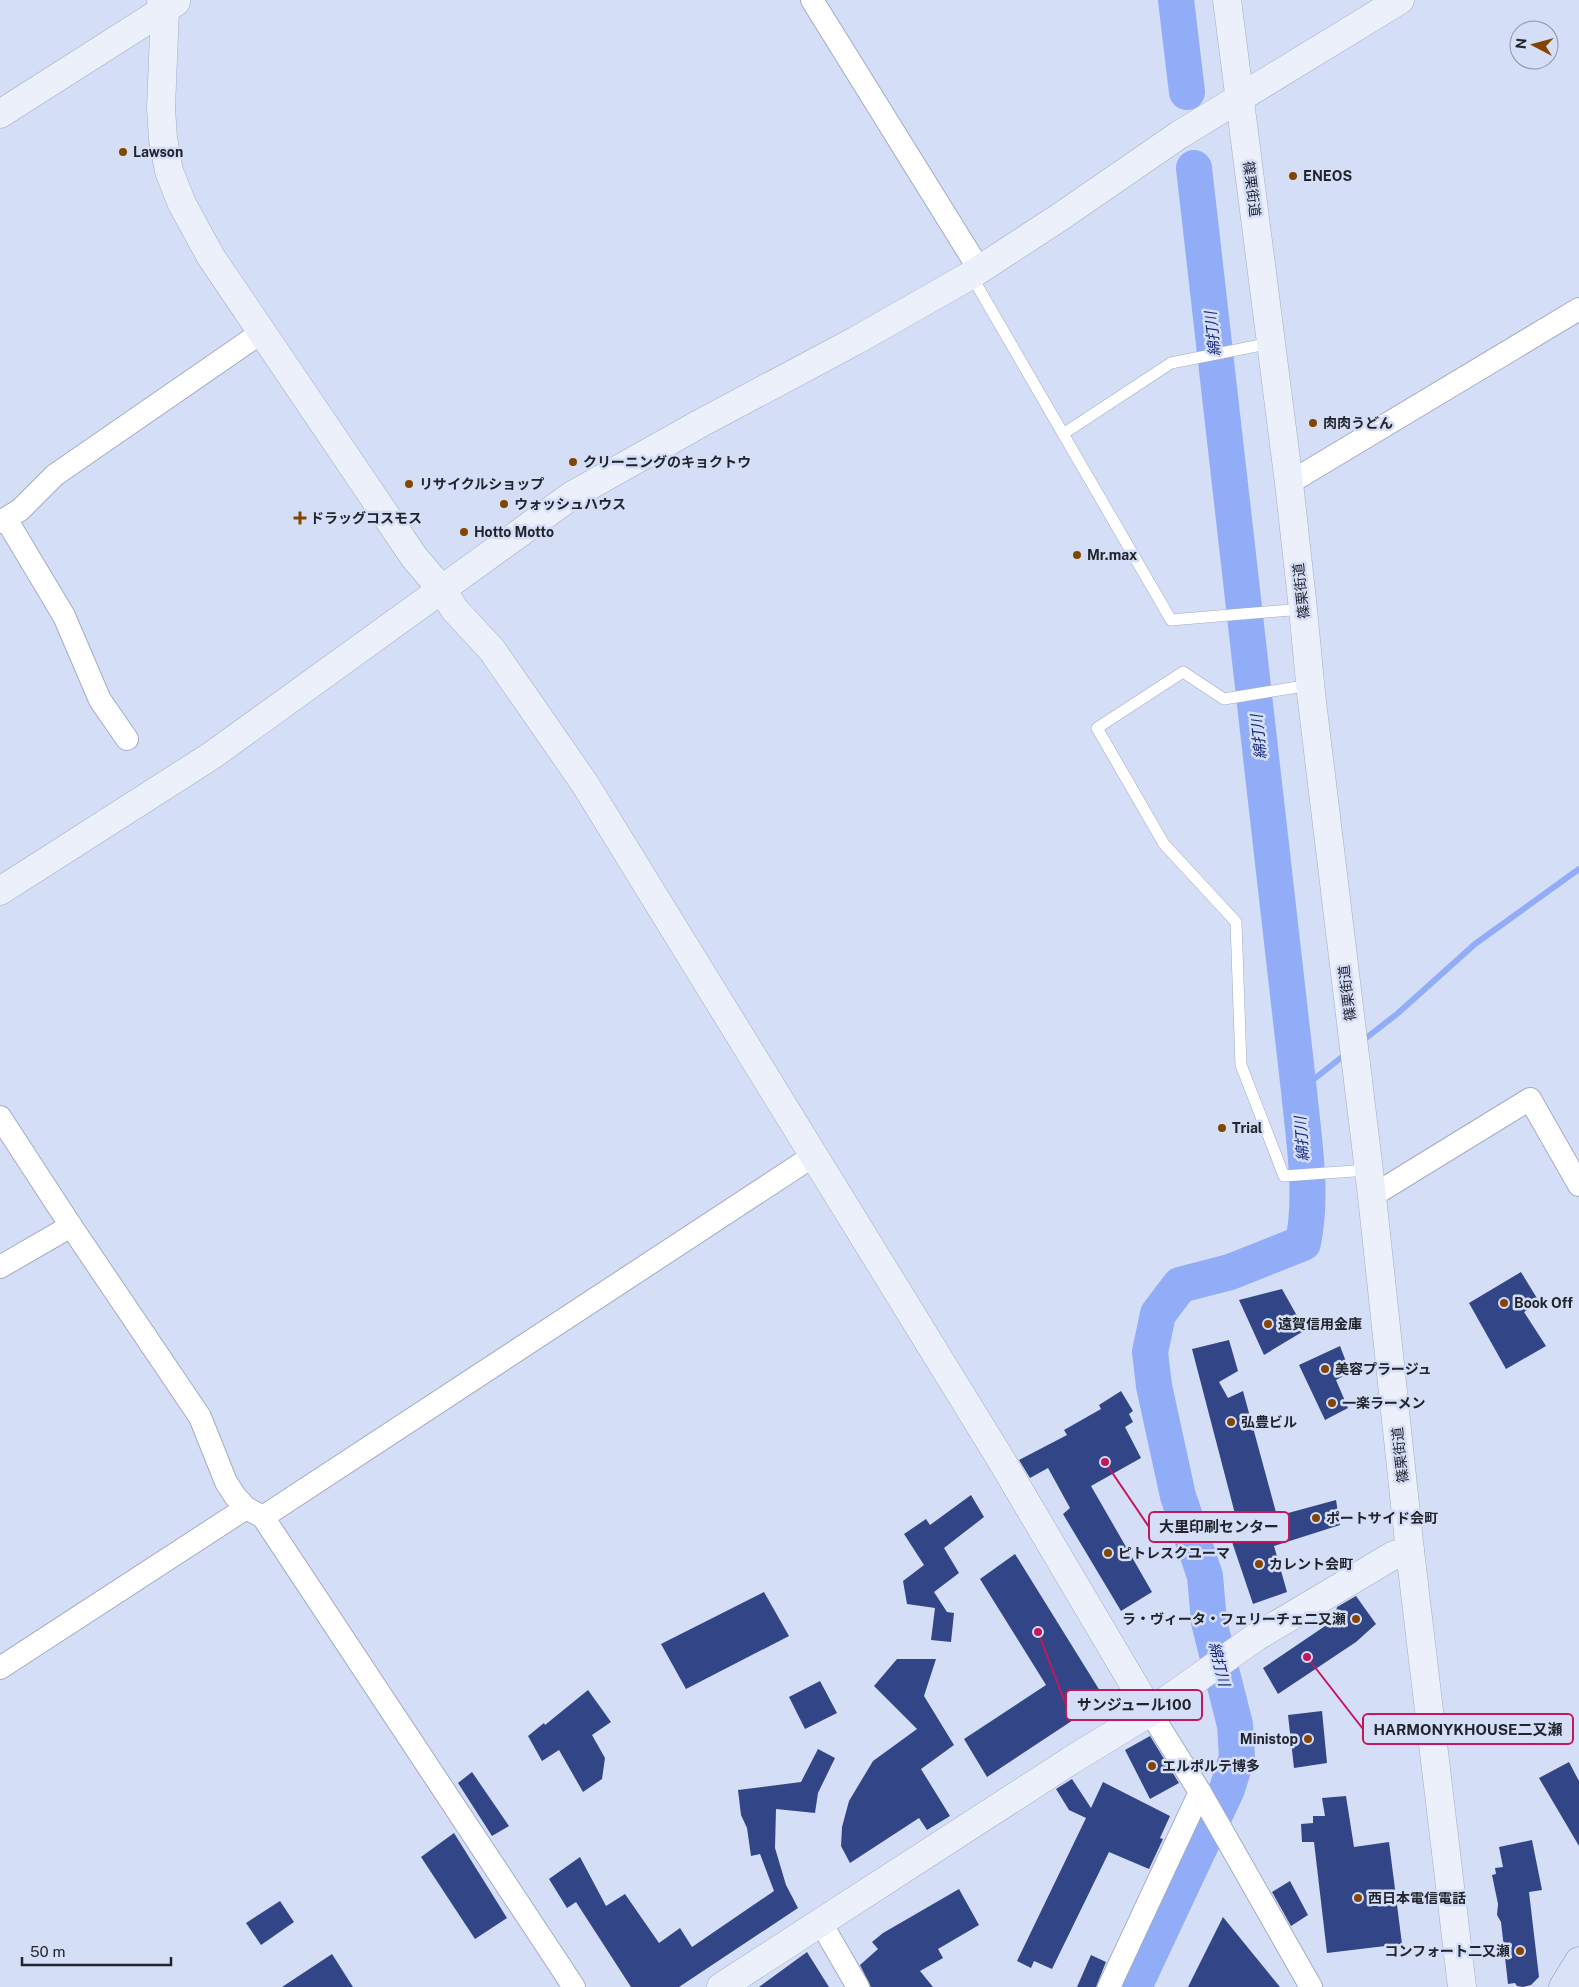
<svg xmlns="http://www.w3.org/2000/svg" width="1579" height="1987" viewBox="0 0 1579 1987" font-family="'Public Sans','Noto Sans JP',sans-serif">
  <rect width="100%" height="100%" fill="#d5def7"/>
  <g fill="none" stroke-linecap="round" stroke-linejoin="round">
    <g stroke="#92adf7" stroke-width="6">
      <path d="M1361 1042 1397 1014 1475 944 1579 869"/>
      <path d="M1299 1091 1347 1053"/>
    </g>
    <g stroke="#92adf7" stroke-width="36">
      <path d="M1176 0 1187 92"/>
      <path d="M1134 1987 1227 1789 1237 1757 1235 1725 1209 1622 1205 1576 1178 1496 1154 1386 1150 1352 1158 1314 1180 1285 1230 1272 1303 1243C1313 1194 1304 1142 1299 1091L1194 168"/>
    </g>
  </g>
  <g fill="#324687">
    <path d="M1521 1272 1540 1303 1524 1312 1546 1346 1506 1369 1469 1303Z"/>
    <path d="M1282 1289 1296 1314 1307 1329 1264 1355 1239 1300Z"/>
    <path d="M1229 1340 1238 1371 1219 1382 1228 1398 1243 1391 1277 1516 1336 1500 1340 1525 1274 1546 1287 1592 1253 1604 1230 1536 1240 1533 1192 1349Z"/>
    <path d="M1340 1346 1350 1372 1336 1380 1348 1408 1325 1420 1299 1365Z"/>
    <path d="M1121 1391 1133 1411 1129 1414 1133 1422 1125 1427 1141 1458 1091 1486 1152 1592 1121 1611 1063 1514 1070 1508 1048 1468 1030 1478 1019 1460 1067 1435 1064 1430 1101 1409 1099 1405Z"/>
    <path d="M971 1495 984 1517 944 1548 959 1573 934 1592 947 1612 954 1613 951 1642 931 1640 935 1608 907 1604 903 1581 924 1565 904 1534 926 1519 930 1525Z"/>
    <path d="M1015 1554 1105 1699 987 1777 964 1739 1046 1685 980 1579Z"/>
    <path d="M764 1592 789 1636 686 1689 661 1644Z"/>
    <path d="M1356 1596 1376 1624 1356 1642 1278 1694 1263 1668 1334 1620 1337 1607Z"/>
    <path d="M897 1659H936L924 1696 954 1745 921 1769 950 1816 927 1830 919 1818 850 1863 841 1846 842 1827 849 1801 873 1761 917 1729 874 1686Z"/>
    <path d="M820 1681 837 1713 805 1729 789 1697Z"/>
    <path d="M588 1690 611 1722 592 1735 605 1758 602 1779 583 1792 559 1750 542 1761 528 1736 544 1723 545 1725Z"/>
    <path d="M1322 1711 1327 1763 1294 1768 1288 1715Z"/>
    <path d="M1150 1736 1179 1783 1150 1799 1125 1750Z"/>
    <path d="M818 1749 835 1758 818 1793 815 1813 776 1809 775 1848 786 1885 798 1908 679 1987H631L576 1902 567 1908 549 1879 580 1857 606 1906 625 1894 659 1943 680 1928 692 1947 774 1891 760 1854 751 1856 747 1828 741 1815 738 1790 801 1782Z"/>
    <path d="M1569 1762 1579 1781V1846L1539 1778Z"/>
    <path d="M472 1772 509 1826 492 1836 458 1783Z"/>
    <path d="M1072 1779 1091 1808 1103 1782 1170 1816 1160 1838 1163 1839 1149 1869 1109 1852 1052 1969 1034 1961 1031 1968 1017 1961 1086 1818 1069 1810 1056 1789Z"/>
    <path d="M1346 1796 1354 1847 1389 1842 1402 1944 1327 1953 1314 1842H1302L1301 1824 1313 1823V1816H1325L1322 1798Z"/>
    <path d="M454 1833 507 1918 475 1939 421 1857Z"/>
    <path d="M1532 1840 1542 1890 1529 1892 1539 1977 1531 1985 1523 1987 1517 1986 1515 1983 1508 1984 1501 1922 1497 1915 1498 1904 1492 1875 1496 1874 1495 1868 1503 1867 1499 1847Z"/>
    <path d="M1290 1881 1308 1915 1291 1926 1272 1892Z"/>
    <path d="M959 1889 979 1925 938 1949 943 1958 920 1971 933 1987H871L860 1965 878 1949 872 1942 883 1933Z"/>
    <path d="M280 1901 294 1922 261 1945 246 1923Z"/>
    <path d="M1223 1917 1280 1987H1188Z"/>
    <path d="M807 1952 829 1987H759Z"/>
    <path d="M332 1954 353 1987H282Z"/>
    <path d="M1091 1955 1106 1962 1096 1987H1077Z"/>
  </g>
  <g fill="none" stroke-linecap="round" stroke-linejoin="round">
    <g stroke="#a3acc4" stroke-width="12">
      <g id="lane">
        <path d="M971 275 1171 620 1303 609"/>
        <path d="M1063 434 1171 363 1271 343"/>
        <path d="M1310 685 1224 699 1183 672 1097 728 1164 844 1236 922 1241 1065 1284 1176 1368 1170"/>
      </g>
    </g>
    <g stroke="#a3acc4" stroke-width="24">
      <g id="street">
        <path d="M812 0 979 269"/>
        <path d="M1289 483 1579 309"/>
        <path d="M6 519 64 616 100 700 127 739"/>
        <path d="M0 522 20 510 55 475 262 332"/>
        <path d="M0 1117 71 1226 200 1417 226 1482 235 1496 246 1508 263 1517 574 1987"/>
        <path d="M1372 1196 1530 1099 1579 1185"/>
        <path d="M0 1267 71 1226"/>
        <path d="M263 1517 813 1156"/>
        <path d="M0 1668 246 1508"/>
        <path d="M1150 1712 1200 1792 1311 1987"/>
        <path d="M821 1923 858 1987"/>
        <path d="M1109 1987 1200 1792"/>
      </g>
    </g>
    <g stroke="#a3acc4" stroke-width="29">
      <g id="secondary">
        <path d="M161 0 165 9 161 108 163 139 169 171 182 204 211 257 414 557 442 590 455 610 492 650 585 784 1000 1458 1150 1712"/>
        <path d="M1227 0 1289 483 1303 609 1311 693 1372 1196 1410 1551 1462 1987"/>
        <path d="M0 114 176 2"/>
        <path d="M0 891 211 756 571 496 701 423 855 341 971 275 1060 217 1179 135 1400 0"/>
        <path d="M721 1987 1070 1761 1150 1712 1256 1637 1394 1555 1410 1551"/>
      </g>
    </g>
    <g stroke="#8892ad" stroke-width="29">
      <path id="primary" d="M1563 1987 1579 1961"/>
    </g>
    <use href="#lane" stroke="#fff" stroke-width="11"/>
    <use href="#street" stroke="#fff" stroke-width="22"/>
    <use href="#secondary" stroke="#ecf0fb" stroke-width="28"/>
    <use href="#primary" stroke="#d9e2f7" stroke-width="28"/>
  </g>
  <g fill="#824502" stroke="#d5def7" stroke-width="2">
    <circle cx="123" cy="152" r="5"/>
    <circle cx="1293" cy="176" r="5"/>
    <circle cx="1313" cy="423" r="5"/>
    <circle cx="573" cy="462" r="5"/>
    <circle cx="409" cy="484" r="5"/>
    <circle cx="504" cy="504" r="5"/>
    <path d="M297.5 510.5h5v5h5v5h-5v5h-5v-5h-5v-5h5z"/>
    <circle cx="464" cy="532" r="5"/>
    <circle cx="1077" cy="555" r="5"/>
    <circle cx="1222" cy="1128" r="5"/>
    <circle cx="1504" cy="1303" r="5"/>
    <circle cx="1268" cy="1324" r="5"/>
    <circle cx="1325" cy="1369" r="5"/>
    <circle cx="1332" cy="1403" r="5"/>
    <circle cx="1231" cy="1422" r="5"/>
    <circle cx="1316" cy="1518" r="5"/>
    <circle cx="1108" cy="1553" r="5"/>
    <circle cx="1259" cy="1564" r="5"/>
    <circle cx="1356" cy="1619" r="5"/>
    <circle cx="1308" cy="1739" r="5"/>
    <circle cx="1152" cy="1766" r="5"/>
    <circle cx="1358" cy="1898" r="5"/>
    <circle cx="1520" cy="1951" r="5"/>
  </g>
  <g text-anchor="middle" stroke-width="5" stroke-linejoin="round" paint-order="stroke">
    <g font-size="14" font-weight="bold" fill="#21242d" stroke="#d5def7" text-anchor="start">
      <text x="133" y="157">Lawson</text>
      <text x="1303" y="181">ENEOS</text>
      <text x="1323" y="428">肉肉うどん</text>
      <text x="583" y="467">クリーニングのキョクトウ</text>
      <text x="419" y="489">リサイクルショップ</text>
      <text x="514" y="509">ウォッシュハウス</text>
      <text x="310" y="523">ドラッグコスモス</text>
      <text x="474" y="537">Hotto Motto</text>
      <text x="1087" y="560">Mr.max</text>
      <text x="1232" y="1133">Trial</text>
      <text x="1514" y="1308">Book Off</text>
      <text x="1278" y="1329">遠賀信用金庫</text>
      <text x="1335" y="1374">美容プラージュ</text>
      <text x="1342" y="1408">一楽ラーメン</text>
      <text x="1241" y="1427">弘豊ビル</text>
      <text x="1326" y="1523">ポートサイド会町</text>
      <text x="1118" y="1558">ピトレスクユーマ</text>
      <text x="1269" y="1569">カレント会町</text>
      <text x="1346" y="1624" text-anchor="end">ラ・ヴィータ・フェリーチェ二又瀬</text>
      <text x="1298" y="1744" text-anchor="end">Ministop</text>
      <text x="1162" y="1771">エルポルテ博多</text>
      <text x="1368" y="1903">西日本電信電話</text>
      <text x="1510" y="1956" text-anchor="end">コンフォート二又瀬</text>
    </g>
    <g font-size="14" fill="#21242d" stroke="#d5def7">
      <text transform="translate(1252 189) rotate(83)" y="5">篠栗街道</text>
      <text transform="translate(1301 591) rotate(-96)" y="5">篠栗街道</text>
      <text transform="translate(1347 993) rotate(-97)" y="5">篠栗街道</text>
      <text transform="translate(1400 1455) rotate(-96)" y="5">篠栗街道</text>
    </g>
    <g font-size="15" font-style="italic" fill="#162679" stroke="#d5def7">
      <text transform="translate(1213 334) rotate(-96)" y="5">綿打川</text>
      <text transform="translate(1259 737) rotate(-96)" y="5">綿打川</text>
      <text transform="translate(1302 1139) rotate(-94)" y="5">綿打川</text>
      <text transform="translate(1219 1664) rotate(76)" y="5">綿打川</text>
    </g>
  </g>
  <path fill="none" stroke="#c2185b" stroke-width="2" d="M1105 1462L1149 1527M1038 1632L1066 1705M1307 1657L1363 1729"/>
  <g fill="#c2185b" stroke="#d5def7" stroke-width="2">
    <circle cx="1105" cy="1462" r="5"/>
    <circle cx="1038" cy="1632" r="5"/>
    <circle cx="1307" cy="1657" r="5"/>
  </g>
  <g fill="#d5def7" stroke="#c2185b" stroke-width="2">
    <rect x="1149" y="1512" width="140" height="30" rx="5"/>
    <rect x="1066" y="1690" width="136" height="30" rx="5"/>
    <rect x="1363" y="1714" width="210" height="30" rx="5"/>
  </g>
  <g font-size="15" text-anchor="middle" font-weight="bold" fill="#21242d">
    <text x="1219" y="1532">大里印刷センター</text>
    <text x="1134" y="1710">サンジュール100</text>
    <text x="1468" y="1735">HARMONYKHOUSE二又瀬</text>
  </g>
  <g transform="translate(1534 45) rotate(276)"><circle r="24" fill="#d5def7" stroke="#8d94a6"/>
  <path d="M0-4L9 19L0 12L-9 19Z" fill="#824502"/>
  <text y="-8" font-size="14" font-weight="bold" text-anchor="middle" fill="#21242d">N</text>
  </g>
  <path d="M22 1957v8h149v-8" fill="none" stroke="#21242d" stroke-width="2.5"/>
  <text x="30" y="1957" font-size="15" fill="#21242d" stroke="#d5def7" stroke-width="4" paint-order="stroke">50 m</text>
</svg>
